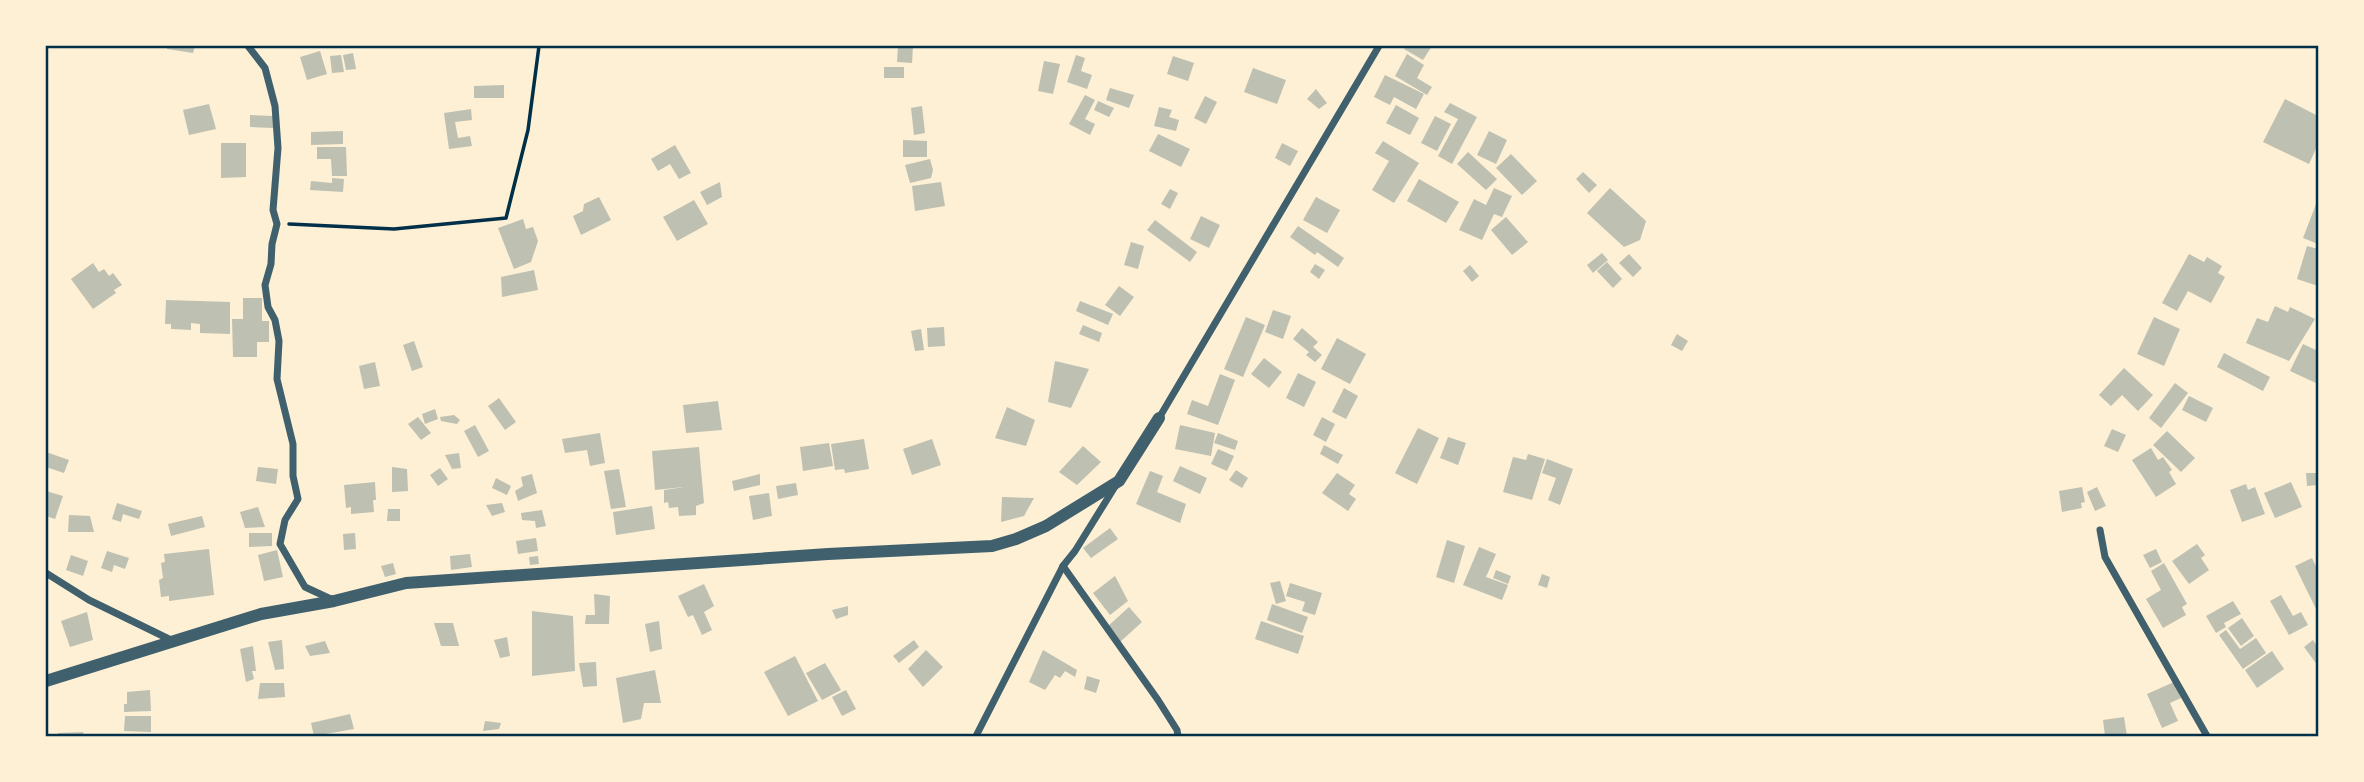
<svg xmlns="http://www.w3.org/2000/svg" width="2364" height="782" viewBox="0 0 2364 782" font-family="'Work Sans',sans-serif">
  <rect width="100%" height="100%" fill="#fdf0d5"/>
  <g fill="#bec0b2">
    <path d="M167 46H195L193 53 167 49Z"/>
    <path d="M898 46H913L912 63 897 62Z"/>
    <path d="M1406 46H1432L1423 60 1404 49Z"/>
    <path d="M320 51 327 74 307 80 300 57Z"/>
    <path d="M353 53 356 69 346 70 343 55Z"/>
    <path d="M1407 54 1424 65 1417 78 1432 87 1427 95 1395 76Z"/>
    <path d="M341 55 344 72 332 73 330 56Z"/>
    <path d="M1076 55 1085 58 1081 71 1092 75 1087 89 1067 82Z"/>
    <path d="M1173 56 1194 63 1188 81 1167 74Z"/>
    <path d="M1044 61 1060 64 1053 94 1038 91Z"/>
    <rect x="884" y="67" width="20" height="11"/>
    <path d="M1253 68 1286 80 1277 104 1244 92Z"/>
    <path d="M1385 75 1424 94 1416 109 1394 97 1390 105 1374 97Z"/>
    <path d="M504 85V98H474V86Z"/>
    <path d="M1110 88 1134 95 1129 108 1106 100Z"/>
    <path d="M1316 89 1327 103 1319 109 1307 99Z"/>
    <path d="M1085 95 1095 100 1085 119 1095 124 1090 135 1069 124Z"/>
    <path d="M1205 96 1217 102 1206 124 1194 118Z"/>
    <path d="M2285 99 2318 116V144L2309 164 2263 142Z"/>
    <path d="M1098 101 1114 108 1109 117 1094 110Z"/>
    <path d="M1450 103 1477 117 1452 164 1438 156 1458 119 1444 112Z"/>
    <path d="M209 104 216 129 189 135 183 110Z"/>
    <path d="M1396 105 1419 118 1410 135 1386 123Z"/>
    <path d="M922 106 925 133 914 135 911 108Z"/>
    <path d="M1159 107 1172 110 1169 117 1179 120 1176 131 1154 126Z"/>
    <path d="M471 109 472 120 455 122 458 138 470 136 472 146 449 149 444 113Z"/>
    <path d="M250 115 273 116V128L250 127Z"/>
    <path d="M1435 116 1451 124 1437 151 1421 143Z"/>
    <path d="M343 131V144L311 145V132Z"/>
    <path d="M1489 131 1507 140 1496 164 1477 155Z"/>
    <path d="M1158 134 1190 149 1181 167 1149 151Z"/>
    <path d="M903 140 927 141V157H903Z"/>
    <path d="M1383 141 1419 163 1394 203 1372 190 1389 161 1375 153Z"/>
    <path d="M221 143H246V177L221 178Z"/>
    <path d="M1282 143 1298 151 1290 166 1275 158Z"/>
    <path d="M675 145 691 173 679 179 670 164 658 171 651 159Z"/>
    <path d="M317 147H346L347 176H332L331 159H317Z"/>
    <path d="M1468 152 1497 179 1486 190 1457 164Z"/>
    <path d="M1511 154 1537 181 1522 195 1496 168Z"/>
    <path d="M930 159 933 170 931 178 910 183 905 165Z"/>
    <path d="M1583 172 1597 185 1589 193 1576 179Z"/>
    <path d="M332 178 344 179 343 192 310 190 311 181 332 183Z"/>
    <path d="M1419 179 1459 202 1446 223 1407 201Z"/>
    <path d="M720 182 722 197 707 205 700 192Z"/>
    <path d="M941 182 945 206 915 211 912 186Z"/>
    <path d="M1494 188 1512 196 1502 217 1494 214 1482 240 1459 230 1474 199 1486 205Z"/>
    <path d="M1610 188 1646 221 1640 240 1624 247 1587 213Z"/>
    <path d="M1170 189 1178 193 1170 209 1161 204Z"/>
    <path d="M599 197 611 220 581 235 573 216 583 211 584 204Z"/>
    <path d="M1316 197 1340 210 1327 233 1303 220Z"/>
    <path d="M2318 199V244L2303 238Z"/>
    <path d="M694 200 708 224 677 241 663 217Z"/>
    <path d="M1201 216 1220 225 1209 248 1190 239Z"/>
    <path d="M1506 217 1528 242 1512 255 1491 230Z"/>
    <path d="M523 219 526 229 533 227 538 241 531 262 514 269 498 228Z"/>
    <path d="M1155 220 1197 252 1190 262 1147 230Z"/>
    <path d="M1298 226 1344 258 1338 267 1317 252 1315 255 1290 237Z"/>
    <path d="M1131 242 1144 246 1138 269 1124 265Z"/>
    <path d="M2307 246 2318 249V286L2297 279Z"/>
    <path d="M1602 253 1608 260 1593 273 1587 265Z"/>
    <path d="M1629 254 1642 268 1633 277 1619 263Z"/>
    <path d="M2189 254 2204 262 2207 257 2222 266 2218 273 2225 277 2211 303 2188 291 2177 311 2162 303Z"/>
    <path d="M1607 262 1622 279 1613 288 1597 271Z"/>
    <path d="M93 263 99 272 104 269 109 276 113 273 122 285 114 290 116 293 93 309 71 279Z"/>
    <path d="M1315 264 1325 270 1319 279 1310 272Z"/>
    <path d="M1470 265 1479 276 1472 282 1463 271Z"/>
    <path d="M534 270 538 290 502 297 501 277Z"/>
    <path d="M1119 286 1134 297 1120 316 1105 305Z"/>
    <path d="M243 298H262V321H269V342H257V357H233L232 319H243Z"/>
    <path d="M166 300 230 302V334L200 333V324L191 323V330L171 329V324H165Z"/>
    <path d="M1080 301 1113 314 1108 325 1076 311Z"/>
    <path d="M2275 306 2288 312 2290 307 2315 319 2289 361 2246 343 2257 318 2268 322Z"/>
    <path d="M1273 310 1291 316 1283 339 1265 332Z"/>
    <path d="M1246 317 1265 325 1243 377 1224 369Z"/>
    <path d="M2154 317 2180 329 2164 366 2137 354Z"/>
    <path d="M1083 325 1102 333 1099 342 1079 334Z"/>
    <path d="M944 327 945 346 928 347 927 328Z"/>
    <path d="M1302 328 1318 342 1313 347 1322 355 1315 362 1306 355 1309 352 1293 339Z"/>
    <path d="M921 329 924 350 915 351 911 331Z"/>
    <path d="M1677 334 1688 341 1682 351 1671 345Z"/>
    <path d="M1337 338 1366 354 1350 384 1321 369Z"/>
    <path d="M414 341 423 367 412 371 403 345Z"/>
    <path d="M2303 344 2318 351V384L2290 371Z"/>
    <path d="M2224 353 2270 377 2263 391 2217 367Z"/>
    <path d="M1264 358 1282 372 1269 388 1251 374Z"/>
    <path d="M1055 361 1089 369 1071 408 1048 402Z"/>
    <path d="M375 362 380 386 364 389 359 366Z"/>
    <path d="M2124 368 2153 395 2138 411 2122 395 2111 406 2099 395Z"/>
    <path d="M1298 373 1316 382 1304 407 1286 398Z"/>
    <path d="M1220 374 1235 380 1218 425 1187 414 1192 400 1208 406Z"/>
    <path d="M2175 383 2188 393 2161 428 2149 418Z"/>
    <path d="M1344 388 1358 396 1346 419 1332 412Z"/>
    <path d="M2189 396 2213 408 2206 422 2182 410Z"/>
    <path d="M499 398 516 422 505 430 488 406Z"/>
    <path d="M718 401 722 430 686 433 683 405Z"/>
    <path d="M1007 407 1035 420 1026 446 995 438Z"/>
    <path d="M435 409 438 419 425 424 422 414Z"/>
    <path d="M454 415 460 420 457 424 441 421 440 417Z"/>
    <path d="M418 417 431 433 421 440 408 424Z"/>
    <path d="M1322 417 1335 424 1326 442 1313 435Z"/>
    <path d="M475 425 489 451 478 457 464 431Z"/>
    <path d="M1180 425 1215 433 1211 456 1175 449Z"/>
    <path d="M1418 428 1439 438 1417 484 1395 473Z"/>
    <path d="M2112 429 2126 435 2118 452 2104 446Z"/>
    <path d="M2167 431 2195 458 2181 472 2153 445Z"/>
    <path d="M600 433 605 463 590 466 587 450 565 453 562 439Z"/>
    <path d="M1218 433 1238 441 1235 450 1214 443Z"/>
    <path d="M1448 437 1466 443 1458 465 1440 458Z"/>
    <path d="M864 439 869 469 845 473 844 469 835 470 831 444Z"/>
    <path d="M932 439 941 465 912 475 903 449Z"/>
    <path d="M829 443 833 466 803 471 800 447Z"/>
    <path d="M1324 445 1343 455 1338 464 1320 454Z"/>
    <path d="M1083 446 1101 462 1077 485 1059 472Z"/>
    <path d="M699 447 704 503 696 506V515L679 516 678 507 669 508 668 502 664 503V490L684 487 655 490 652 451Z"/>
    <path d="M2151 448 2158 460 2163 457 2172 470 2169 472 2176 484 2156 497 2132 460Z"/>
    <path d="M1218 449 1234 456 1227 471 1211 464Z"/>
    <path d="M46 452 69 460 64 473 46 467Z"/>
    <path d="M459 453 461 468 452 469 445 455Z"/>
    <path d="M1528 454 1545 459 1532 500 1503 492 1513 457 1526 460Z"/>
    <path d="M1547 459 1573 469 1560 505 1548 500 1556 478 1542 473Z"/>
    <path d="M1180 466 1207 478 1200 494 1173 481Z"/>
    <path d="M258 467 278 469 276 484 256 481Z"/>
    <path d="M392 467 407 469 408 491 392 492Z"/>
    <path d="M440 468 448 479 438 486 430 475Z"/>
    <path d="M619 469 626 507 611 509 604 471Z"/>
    <path d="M1236 470 1248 478 1242 488 1229 480Z"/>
    <path d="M1150 471 1163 476 1157 492 1186 504 1180 523 1136 504Z"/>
    <path d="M1337 473 1355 485 1349 494 1356 499 1348 511 1322 493Z"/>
    <path d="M2306 473H2318V485L2307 486Z"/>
    <path d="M532 474 537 493 518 501 515 491 523 486 521 477Z"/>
    <path d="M760 474V485L734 491 732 481Z"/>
    <path d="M496 478 511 486 507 495 492 488Z"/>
    <path d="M375 482 376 500H373L374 512 351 514V507L346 508 344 485Z"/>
    <path d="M2291 482 2302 507 2275 518 2264 493Z"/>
    <path d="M796 483 798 495 778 499 776 486Z"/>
    <path d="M2246 484 2248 490 2255 487 2265 514 2242 522 2230 490Z"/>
    <path d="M2082 487 2085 502 2081 503 2082 508 2062 512 2059 491Z"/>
    <path d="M2097 487 2106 506 2095 511 2087 492Z"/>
    <path d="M46 491 63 496 55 519 46 516Z"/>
    <path d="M769 493 772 516 753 520 749 496Z"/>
    <path d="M1002 497 1034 498 1024 516 1001 522Z"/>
    <path d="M117 503 142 511 139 519 123 514 121 522 112 519Z"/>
    <path d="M502 503 505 512 492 516 486 505Z"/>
    <path d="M652 506 655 529 616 535 613 512Z"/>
    <path d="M258 507 265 527 245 528 240 512Z"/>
    <path d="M388 509H400V521H387Z"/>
    <path d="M542 510 546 526 536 528 535 521 522 520 521 513Z"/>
    <path d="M69 515 90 516 94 532H68Z"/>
    <path d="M202 516 205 527 171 536 168 524Z"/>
    <path d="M1110 528 1118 539 1091 558 1083 548Z"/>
    <path d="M249 533H272V546L249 547Z"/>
    <path d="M355 533 356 549 344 550 343 534Z"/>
    <path d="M536 538 538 551 518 554 516 541Z"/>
    <path d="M1447 540 1465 546 1454 583 1436 577Z"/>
    <path d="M2197 544 2205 555 2201 558 2209 570 2189 584 2172 561Z"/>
    <path d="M1479 547 1496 554 1486 577 1508 585 1502 600 1463 585Z"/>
    <path d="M209 549 214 595 169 601V596L161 597 159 580 163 578 161 563 165 562 164 554Z"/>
    <path d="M2156 549 2162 562 2150 568 2143 555Z"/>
    <path d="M277 550 283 577 264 581 258 555Z"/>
    <path d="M107 551 129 558 125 569 114 565 112 572 101 568Z"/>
    <path d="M470 554 472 567 451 570 450 556Z"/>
    <path d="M71 555 88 561 83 576 66 570Z"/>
    <path d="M538 556 539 564 530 565 529 557Z"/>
    <path d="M2312 558 2318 571V613L2295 566Z"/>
    <path d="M393 563 396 574 385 577 381 566Z"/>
    <path d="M2164 563 2187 604 2182 607 2186 615 2163 628 2146 599 2161 590 2151 571Z"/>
    <path d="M1496 570 1511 576 1508 584 1493 578Z"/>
    <path d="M1542 574 1550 577 1547 588 1538 585Z"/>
    <path d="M1115 576 1128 601 1110 615 1093 593Z"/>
    <path d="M1280 581 1286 601 1276 604 1270 583Z"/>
    <path d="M1290 583 1322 593 1315 615 1302 611 1305 602 1286 596Z"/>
    <path d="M704 584 714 606 704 612 712 630 702 635 693 615 688 617 678 596Z"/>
    <path d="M594 594 610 596 609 624H585L586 615H595Z"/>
    <path d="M2281 595 2293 616 2301 612 2308 625 2289 635 2270 601Z"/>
    <path d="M2233 601 2241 614 2224 623 2226 627 2216 633 2206 616Z"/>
    <path d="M1272 604 1308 617 1302 633 1267 620Z"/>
    <path d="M848 606V615L836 619 832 610Z"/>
    <path d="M1129 607 1142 622 1120 642 1107 627Z"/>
    <path d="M532 611 573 616 575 671 532 676Z"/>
    <path d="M87 612 93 640 70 647 61 621Z"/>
    <path d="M2242 618 2254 636 2241 646 2228 628Z"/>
    <path d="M659 621 662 649 650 652 645 624Z"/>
    <path d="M1261 621 1304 636 1298 654 1255 639Z"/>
    <path d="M434 623H453L459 646H441Z"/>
    <path d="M2226 630 2240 649 2256 638 2266 653 2243 669 2219 635Z"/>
    <path d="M507 637 510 656 500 658 494 640Z"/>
    <path d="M282 640 284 669 275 670 268 642Z"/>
    <path d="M914 640 919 647 899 663 893 656Z"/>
    <path d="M2313 640 2318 647V666L2304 647Z"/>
    <path d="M325 641 330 653 310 656 305 646Z"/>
    <path d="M253 646 256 671H252L254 679 246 682 240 649Z"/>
    <path d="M926 650 943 667 923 687 908 669Z"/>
    <path d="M1043 650 1077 670 1075 677 1065 671 1060 678 1055 675 1045 690 1029 682Z"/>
    <path d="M2272 651 2284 669 2257 688 2245 670Z"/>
    <path d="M795 656 818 701 788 716 764 672Z"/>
    <path d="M596 662 597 686 583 687 579 663Z"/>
    <path d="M825 663 841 690 822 700 806 673Z"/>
    <path d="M655 670 661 703H644L641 719 623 723 616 678Z"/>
    <path d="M1087 676 1100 680 1096 693 1084 689Z"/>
    <path d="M2174 682 2181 698 2170 703 2178 721 2162 728 2147 694Z"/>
    <path d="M260 683H284L285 697 258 699Z"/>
    <path d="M150 690 151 711 124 712V704H127V692Z"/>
    <path d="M846 690 856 709 842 716 832 697Z"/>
    <path d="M350 714 354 729 314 736 311 723Z"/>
    <path d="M125 716H151V732L124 731Z"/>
    <path d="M2124 717 2127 736H2105L2103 720Z"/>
    <path d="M485 721 501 723 499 729 483 731Z"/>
    <path d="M83 732 84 736H58V733Z"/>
  </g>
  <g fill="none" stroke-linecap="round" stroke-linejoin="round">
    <path stroke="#003049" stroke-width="3.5" d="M289 224 394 229 506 218 528 130 539 46"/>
    <g stroke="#3f606c" stroke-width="7">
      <path d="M248 46 265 68 275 106 278 148 273 210 277 224 272 244 271 264 265 285 268 307 275 320 279 341 277 379 293 444V476L298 499 285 520 280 544 305 587 333 600"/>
      <path d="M1159 418 1379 46"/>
      <path d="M2100 530 2105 557 2207 736"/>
      <path d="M1063 566 1158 700 1177 730 1178 736"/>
      <path d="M46 573 89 600 171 640"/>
      <path d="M976 736 1063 566 1075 551 1116 485"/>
    </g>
    <path stroke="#3f606c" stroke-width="12" d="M46 681 261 614 334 601 406 583 828 554 992 546 1016 539 1046 526 1119 481 1159 418"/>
  </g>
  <rect width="2364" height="782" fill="none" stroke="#fdf0d5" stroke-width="94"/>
  <rect x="47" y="47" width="2270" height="688" fill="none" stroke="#003049" stroke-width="2.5"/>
</svg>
